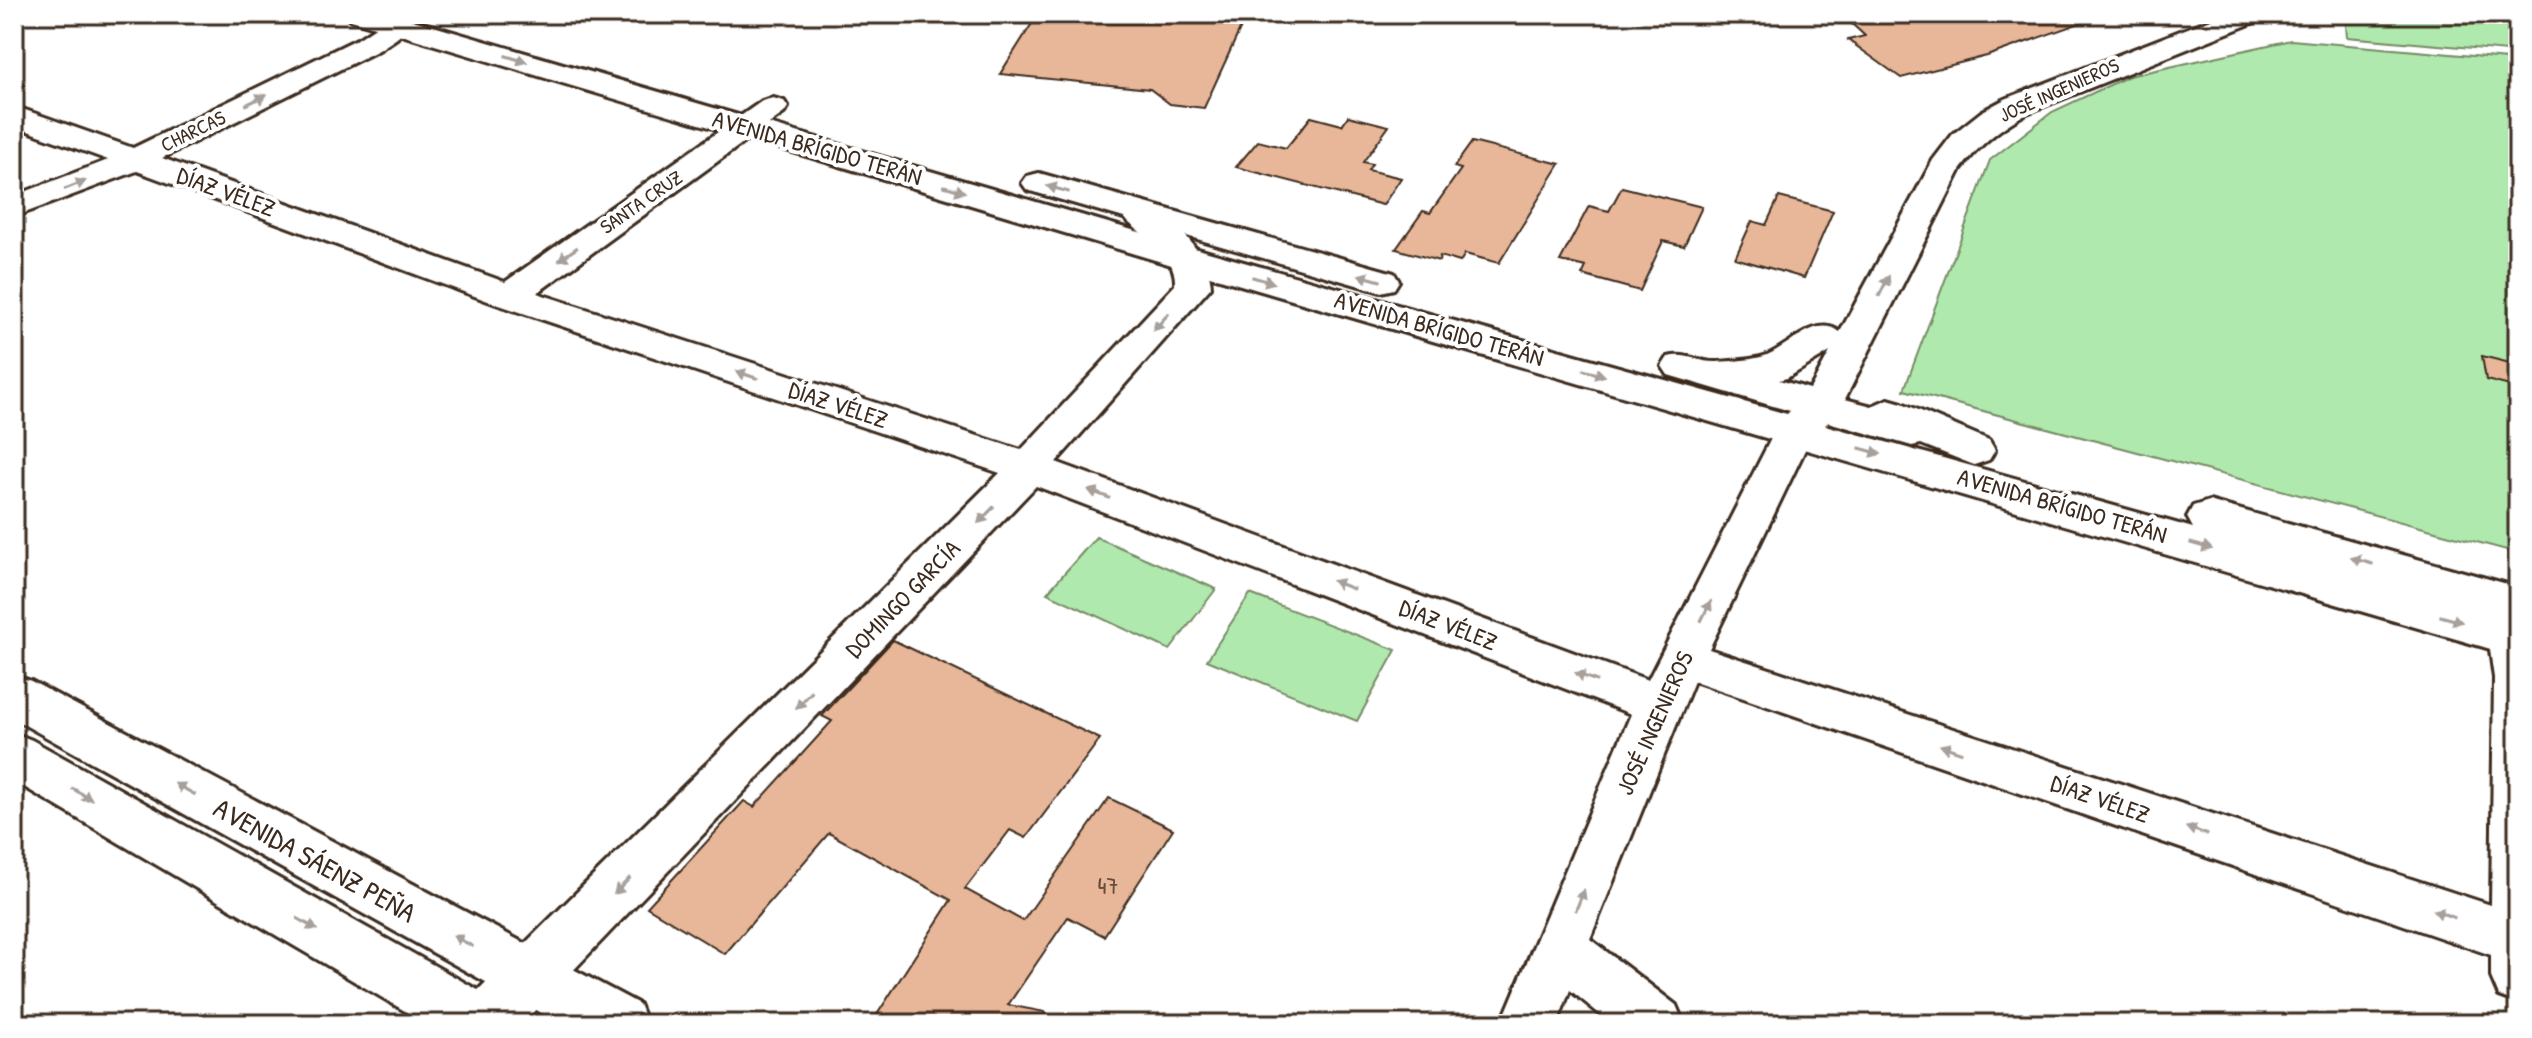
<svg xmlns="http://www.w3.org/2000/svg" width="2532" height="1038" viewBox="0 0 2532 1038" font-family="'Patrick Hand',sans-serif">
  <rect width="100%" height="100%" fill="#fff"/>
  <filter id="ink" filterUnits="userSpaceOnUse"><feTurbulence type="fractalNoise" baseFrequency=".0125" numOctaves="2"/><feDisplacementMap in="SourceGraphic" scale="16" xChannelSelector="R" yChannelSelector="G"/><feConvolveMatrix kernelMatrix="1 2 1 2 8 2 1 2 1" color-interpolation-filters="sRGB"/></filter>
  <g filter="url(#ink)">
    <g fill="#b0e9ad" stroke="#768a66" stroke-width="2">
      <path d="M2345 14H2518V52L2347 37Z"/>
      <path d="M2291 40 2518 60V553L1904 390 1990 160 2052 112 2129 76Z"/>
      <path d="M1096 537 1216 589 1170 650 1047 593Z"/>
      <path d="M1250 594 1396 650 1357 721 1207 660Z"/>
    </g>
    <g fill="#e8b799" stroke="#3b2a1e" stroke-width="2">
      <path d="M1038 14H1231L1222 23 1242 25 1204 108 1170 104 1150 89 1000 74Z"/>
      <path d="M1887 14H2096L2097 17 1987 56 1901 78 1848 40 1865 36 1850 22Z"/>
      <path d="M1348 116 1389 126 1363 162 1372 164 1368 170 1401 178 1383 205 1236 167 1258 141 1286 148 1311 117 1342 125Z"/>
      <path d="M1472 142 1560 164 1499 263 1465 254 1460 262 1440 256 1439 261 1396 249 1423 211 1430 213 1461 169 1454 167Z"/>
      <path d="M1622 187 1702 207 1684 246 1663 241 1640 291 1582 275 1586 267 1560 261 1589 206 1609 211Z"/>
      <path d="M1779 197 1833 211 1804 278 1735 258 1752 221 1766 225Z"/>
      <path d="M2482 356 2518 365V388L2486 380Z"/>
      <path d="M893 640 1100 739 1026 838 1010 830 965 889 1023 921 1109 798 1173 829 1104 936 1068 917 1008 1005 1045 1012 1044 1024H871L951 900 829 833 725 954 647 907 744 801 754 807 832 721 822 716Z"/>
    </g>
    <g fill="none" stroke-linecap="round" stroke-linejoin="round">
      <g stroke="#3b2a1e" stroke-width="6">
        <path id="minor" d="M386 14H414L397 38 379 50 162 158 505 282 762 101 773 98 784 101 788 107 784 113 537 293 1021 450 1175 285C1177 248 1135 235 1116 209L1121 202C1155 193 1211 253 1211 287L1056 462 1648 680 1781 419 1795 415 1809 419 1815 429 1709 649 2491 905 2494 678 2483 601 2489 589 2505 584 2518 588V1003L2499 996 2491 977V955L1694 681 1590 939 1676 1005 1684 1024H1612L1570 990 1557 1024H1501L1631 714 1036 486 522 1024H455L463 1005 1000 473 496 304 137 171 14 217V196L108 160 14 126V106L133 148 359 38 377 26Z"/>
      </g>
      <g stroke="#3b2a1e" stroke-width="6">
        <g id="major">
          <path d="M346 14H392L1201 250 1787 414 1790 411 1668 375 1662 366 1668 357C1687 352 1699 363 1717 362 1731 361 1755 360 1767 355 1789 346 1817 314 1840 332L1933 160 1953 134 1981 112 2005 99 2224 14H2265L2260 20 2027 113C2000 128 1980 144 1961 169L1845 399 1872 406 1888 399 1902 403 1989 440 1995 450 1989 460 1974 465 1921 444 1912 446 1828 422 1825 425 2193 528 2187 517 2193 506 2209 501 2518 587V657L1175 266 351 20ZM1830 352 1810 389 1779 380 1787 378Z"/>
          <path d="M1039 173 1394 273 1399 281 1394 289 1381 292 1027 190 1022 183 1027 176Z"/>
          <path d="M14 675 31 681 639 1004 647 1024H561L14 719Z"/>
          <path d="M14 733 32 740 503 1004 511 1024H427L14 781Z"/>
        </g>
      </g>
      <use href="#minor" fill="#fff" fill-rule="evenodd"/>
      <use href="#major" fill="#fff" fill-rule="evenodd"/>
    </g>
    <defs><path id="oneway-solid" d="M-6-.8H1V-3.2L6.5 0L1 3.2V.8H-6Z" transform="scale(2)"/></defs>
    <g fill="#a79f9a">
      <use href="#oneway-solid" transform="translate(516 59) rotate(17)"/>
      <use href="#oneway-solid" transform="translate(256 100) rotate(-26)"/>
      <use href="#oneway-solid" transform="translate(75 185) rotate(-22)"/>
      <use href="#oneway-solid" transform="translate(954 189) rotate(17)"/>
      <use href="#oneway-solid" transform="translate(1058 189) rotate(-164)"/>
      <use href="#oneway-solid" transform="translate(568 254) rotate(145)"/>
      <use href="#oneway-solid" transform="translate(1370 278) rotate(-164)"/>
      <use href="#oneway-solid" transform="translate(1263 280) rotate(16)"/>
      <use href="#oneway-solid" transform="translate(1884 286) rotate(-64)"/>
      <use href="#oneway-solid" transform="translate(1161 322) rotate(132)"/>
      <use href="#oneway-solid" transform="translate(1594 373) rotate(16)"/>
      <use href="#oneway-solid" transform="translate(747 375) rotate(-162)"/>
      <use href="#oneway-solid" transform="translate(1870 451) rotate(16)"/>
      <use href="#oneway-solid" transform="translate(1099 494) rotate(-159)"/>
      <use href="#oneway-solid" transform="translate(986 515) rotate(134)"/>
      <use href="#oneway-solid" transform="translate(2201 546) rotate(16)"/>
      <use href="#oneway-solid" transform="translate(2362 561) rotate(-164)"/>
      <use href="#oneway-solid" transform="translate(1343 585) rotate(-159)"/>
      <use href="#oneway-solid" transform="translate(1706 611) rotate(-64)"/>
      <use href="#oneway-solid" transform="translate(2451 619) rotate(16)"/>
      <use href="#oneway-solid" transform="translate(1586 677) rotate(-159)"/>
      <use href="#oneway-solid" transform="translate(804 700) rotate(134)"/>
      <use href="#oneway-solid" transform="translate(1951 749) rotate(-161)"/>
      <use href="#oneway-solid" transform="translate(185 789) rotate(-151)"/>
      <use href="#oneway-solid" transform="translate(82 794) rotate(30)"/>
      <use href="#oneway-solid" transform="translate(2197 831) rotate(-161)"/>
      <use href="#oneway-solid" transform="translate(622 886) rotate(134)"/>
      <use href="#oneway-solid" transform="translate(1580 900) rotate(-68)"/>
      <use href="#oneway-solid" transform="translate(2444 914) rotate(-161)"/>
      <use href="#oneway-solid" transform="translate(307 924) rotate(30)"/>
      <use href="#oneway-solid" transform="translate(463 941) rotate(-151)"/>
    </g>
  </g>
  <g text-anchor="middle" stroke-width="8" stroke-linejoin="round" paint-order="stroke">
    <g font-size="20" fill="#3b2a1e" stroke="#fff">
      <text transform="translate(2059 90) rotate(-24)" y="7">JOSÉ INGENIEROS</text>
      <text transform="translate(193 131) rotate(-26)" y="7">CHARCAS</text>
      <text transform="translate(641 202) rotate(-35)" y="7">SANTA CRUZ</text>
    </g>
    <g font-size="24" fill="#3b2a1e" stroke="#fff">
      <text transform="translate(817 148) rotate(16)" y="8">AVENIDA BRÍGIDO TERÁN</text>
      <text transform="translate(226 192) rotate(20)" y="8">DÍAZ VÉLEZ</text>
      <text transform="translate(1439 329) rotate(16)" y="8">AVENIDA BRÍGIDO TERÁN</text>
      <text transform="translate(838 405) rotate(18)" y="8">DÍAZ VÉLEZ</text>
      <text transform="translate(2062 506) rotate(16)" y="8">AVENIDA BRÍGIDO TERÁN</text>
      <text transform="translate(903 599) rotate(-46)" y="8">DOMINGO GARCÍA</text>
      <text transform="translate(1448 625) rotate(21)" y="8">DÍAZ VÉLEZ</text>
      <text transform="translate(1655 723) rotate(-66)" y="8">JOSÉ INGENIEROS</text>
      <text transform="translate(2100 799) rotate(19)" y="8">DÍAZ VÉLEZ</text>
    </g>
    <g font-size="24" fill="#664d3d">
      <text x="1108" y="894">47</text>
    </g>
    <g font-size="28" fill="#3b2a1e" stroke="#fff">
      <text transform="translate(315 860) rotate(29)" y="10">AVENIDA SÁENZ PEÑA</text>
    </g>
  </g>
  <rect width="2532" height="1038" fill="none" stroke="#fff" stroke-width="48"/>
  <rect x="24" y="24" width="2484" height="990" fill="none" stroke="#3b2a1e" stroke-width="3" filter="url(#ink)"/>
</svg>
